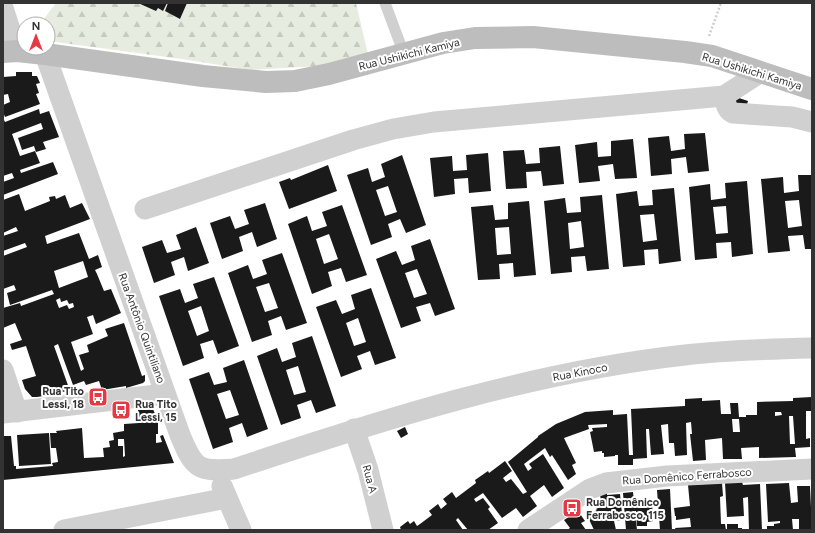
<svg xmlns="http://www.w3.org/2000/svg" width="815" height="533" viewBox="0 0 815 533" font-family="Figtree,sans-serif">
  <defs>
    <pattern id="forest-firs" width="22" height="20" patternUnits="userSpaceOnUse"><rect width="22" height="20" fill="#e6ecdf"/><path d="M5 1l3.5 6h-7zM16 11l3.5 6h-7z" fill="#c6cbc0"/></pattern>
  </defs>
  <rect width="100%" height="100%" fill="#fff"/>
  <path fill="url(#forest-firs)" d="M56 3H356L370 63 251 70 182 59 48 41V24H40Z"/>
  <g fill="#1a1a1a" fill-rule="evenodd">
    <path d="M138 3H167L163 11 158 8 156 11Z"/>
    <path d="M168 3H187L180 19 165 11Z"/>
    <path d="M16 72H32V76H37L40 83 36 84 39 93 36 94 40 104 5 117 3 112V105L10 102 8 94 3 95V77L16 76Z"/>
    <path d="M736 97 748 101 745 111 733 107Z"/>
    <path d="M39 109 40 114 49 111 59 137 43 142 46 149 36 152 34 146 22 150 18 138 43 129 41 123 12 134 20 156 35 151 40 163 20 170 21 173 53 162 58 174 3 195V182L14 178 12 173 3 176V118L5 122Z"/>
    <path d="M705 133 709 171 688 173 686 157 671 159 672 174 651 176 648 138 669 136 671 151 685 149 684 134Z"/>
    <path d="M633 139 637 178 615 179 613 164 598 166 600 181 579 183 575 145 597 142 598 157 611 156V141Z"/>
    <path d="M560 146 564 184 543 186 541 171 526 172 527 188 506 189 503 151 524 150 526 164 540 163 539 148Z"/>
    <path d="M488 153 491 191 469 193 468 178 454 179 455 194 434 197 430 158 452 156 453 171 467 170 466 155Z"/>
    <path d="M402 155 426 225 406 233 400 219 388 224 392 237 371 245 347 175 368 168 372 182 385 177 381 164ZM388 186 397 212 385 216 376 190Z"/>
    <path d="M328 165 337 191 289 209 279 182 290 178 291 180Z"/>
    <path d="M798 175H812V249H805L803 235 788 236 790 251 768 253 761 179 783 177 784 193 799 191ZM799 200 802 226 788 228 785 201Z"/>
    <path d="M747 181 753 254 732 257 731 242 716 243 717 258 695 260 689 187 710 184 711 200 726 198 725 183ZM726 206 728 233 716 234 713 207Z"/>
    <path d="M674 188 681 261 659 264 658 249 644 250 645 265 623 267 616 194 637 191 639 206 653 205 652 190ZM654 214 657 240 643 242 640 215Z"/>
    <path d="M19 194 25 211 50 201 49 197 55 196 56 199 65 195 70 208 82 203 90 219 45 236 47 244 79 233 89 259 98 255 102 267 95 270 97 274 104 291 111 289 121 313 96 324 93 315 87 317 93 334 71 342 81 371 84 369 79 355 89 352 87 345 108 336 105 329 124 323 142 376 145 375V381L143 383 126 388V386L102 390 99 381 86 385 84 381 73 385 58 344 54 346 70 391 44 394V396L37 397H32L25 389 22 380 36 376 26 346 12 350 10 344 22 340 15 323 3 328V308L20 303 21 306 54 294 52 290 10 305 7 293 16 290 14 285 3 289V256L27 247 25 243 3 251V236L18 231 16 227 3 233V200ZM83 261 88 277 59 288 54 271ZM60 298 61 302 67 300 69 304 73 303 74 307 69 309 67 305 59 308 56 300Z"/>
    <path d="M602 195 609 269 587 271 585 256 571 257 572 272 551 274 544 201 565 198 567 213 581 212 580 197ZM581 221 584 247 570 249 568 223Z"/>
    <path d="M529 201 536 275 514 277 513 263 499 264 500 279 478 280 471 207 493 205 495 220 508 219V203ZM509 227 511 254 497 255 495 228Z"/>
    <path d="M265 203 277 239 257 247 252 232 239 237 243 251 222 259 210 223 230 216 235 229 249 224 244 210Z"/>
    <path d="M342 205 367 275 346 282 341 268 328 272 332 286 312 294 288 224 307 216 312 231 327 226 322 212ZM329 234 338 259 324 264 316 239Z"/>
    <path d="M196 227 209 263 188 271 184 257 171 262 175 275 154 283 142 247 162 240 167 253 181 249 176 235Z"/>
    <path d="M430 239 455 309 435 316 430 303 416 307 421 321 401 328 376 259 396 251 402 265 415 260 411 246ZM417 269 427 294 414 298 405 273Z"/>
    <path d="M282 253 307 323 286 330 281 316 268 321 272 335 252 342 228 273 248 265 253 279 267 274 262 260ZM269 283 278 308 265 312 256 287Z"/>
    <path d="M214 277 239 346 218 354 213 340 200 344 204 358 183 366 159 296 180 289 185 303 198 298 193 284ZM201 306 209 331 197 336 188 311Z"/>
    <path d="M371 288 396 358 375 365 370 351 357 356 362 369 341 377 316 307 336 300 342 314 355 309 351 295ZM358 318 366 342 354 346 346 323Z"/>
    <path d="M312 336 336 406 316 413 311 400 297 405 301 418 281 425 257 356 277 348 282 362 296 357 292 343ZM298 366 306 392 294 395 286 370Z"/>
    <path d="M244 360 268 429 247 437 242 423 229 428 233 442 213 449 189 379 209 372 214 385 227 382 223 368ZM230 390 239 415 226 419 217 394Z"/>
    <path d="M812 397V411H806V439L810 438V447L795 448 796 457 759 458V447L741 448 742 459H723L722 438 705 440 706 460 693 461 690 434H692L691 422 686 423 687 455 675 456 674 443H669L668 424 661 425 664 454 651 455 649 429H646L647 458 633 459V465H618V455H615V456L604 457V453H602V451L594 452 590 432 593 431 592 428 607 427V424L588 425 589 429 564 438 576 463 572 465 576 474 568 480 552 455 550 457 545 448 524 464 528 471 532 468 529 464 543 454 564 488 552 497 544 485 530 496 537 506 523 517 516 508 502 518 483 493 474 499 476 502 483 498 490 507 488 509 498 523 488 530H468L458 518 456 520 463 530H401L400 527 408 521 410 524 414 521 417 526 420 524 432 515 429 511 438 504 441 509 447 504 443 499 452 492 456 498 476 483 475 480 488 471 489 473 505 461 512 471 503 478 506 482 511 479 523 494 527 492 508 462 538 437V436L556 424 585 412 613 410V415L627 414 629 455H633L631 409 685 406V399L702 398V401L720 400 721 414H731L730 403H738L739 417H746V415H757V402L793 401V398ZM775 412H781L782 415 775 416ZM789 416H793L795 444H790ZM732 419H739L740 432H733Z"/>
    <path d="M153 409 158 421V434H156V443L162 442 160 436 163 435 174 463 3 480V436H11L14 466H16V469L53 466 52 463 58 462 56 448H51L50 433H57L56 431 82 428 84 458 104 457 103 448 110 447 109 441 114 440 113 433 124 431V424L139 423 138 410ZM118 439H124L125 456 123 457V446H118Z"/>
    <path d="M405 427 408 434 401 438 397 431Z"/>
    <path d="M49 433 51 464 19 466 17 435Z"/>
    <path d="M742 482 743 485 760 484 762 530H749L748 497 743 498 744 516 727 517 725 483Z"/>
    <path d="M722 483 723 496 720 497 721 524H725L726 530H676L675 528 691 527 690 518 676 520V516H675L674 508 690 506 688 485Z"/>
    <path d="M789 483 791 503 798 502 797 486H810L812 529H799V519H792L793 530H767V526H774V524L780 523V521L768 522 766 484Z"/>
    <path d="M670 489 672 530H660L657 490Z"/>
    <path d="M607 492V495L620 494 622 513 620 514 621 520 614 521 616 530H594L587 515 597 510 596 509 602 506 600 495Z"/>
    <path d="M633 492 634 501H636V503L652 502 653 521 647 522V526H637L636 511H635L637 530H626L623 493Z"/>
    <path d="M578 511 585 521 581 523 586 530H567L570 528 564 520Z"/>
    <path d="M727 524H738V528H742V530H727Z"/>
  </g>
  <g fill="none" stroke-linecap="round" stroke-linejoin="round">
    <path stroke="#cdcdcd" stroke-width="2.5" stroke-dasharray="2 2" stroke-linecap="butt" d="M709 36 721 3"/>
    <path stroke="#d0d0d0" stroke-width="11" d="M385 3 404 54"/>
    <g stroke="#d0d0d0" stroke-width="21">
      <path d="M3 8 17 51"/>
      <path d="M45 54 180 435C194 469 198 472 234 469 381 420 531 372 685 355 727 350 770 349 812 348"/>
      <path d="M724 96C726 103 726 110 733 113L792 117 812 122"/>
      <path d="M145 209 353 140 393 129 434 122 724 96 761 72"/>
      <path d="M3 370 17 412"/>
      <path d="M3 413 165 394"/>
      <path d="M354 429 368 470 383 530"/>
      <path d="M222 486 241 530"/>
      <path d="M64 530 227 498"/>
      <path d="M528 530 590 489 606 483 667 476 812 469"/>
    </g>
    <path stroke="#bdbdbd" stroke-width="22" d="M3 52 17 51 45 54 203 76 266 82 295 81 329 74 443 43 475 38 533 37 685 52 712 56 812 89"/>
  </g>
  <defs>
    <g id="bus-square" transform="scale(1)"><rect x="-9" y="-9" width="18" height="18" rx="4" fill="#e63946" stroke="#fff"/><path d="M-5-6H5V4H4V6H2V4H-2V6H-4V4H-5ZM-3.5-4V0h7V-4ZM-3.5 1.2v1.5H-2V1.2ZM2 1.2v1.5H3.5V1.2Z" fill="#fff"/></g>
  </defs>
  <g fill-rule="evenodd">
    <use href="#bus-square" x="98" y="397"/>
    <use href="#bus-square" x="121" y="410"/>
    <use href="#bus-square" x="572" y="508"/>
  </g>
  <g text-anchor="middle" stroke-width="4" stroke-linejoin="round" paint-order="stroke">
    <g font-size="11" fill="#333" stroke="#fff">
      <text transform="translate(409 54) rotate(-14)" y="4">Rua Ushikichi Kamiya</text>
      <text transform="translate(752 71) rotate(17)" y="4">Rua Ushikichi Kamiya</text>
      <text transform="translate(142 328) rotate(70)" y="4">Rua Antônio Quintiliano</text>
      <text transform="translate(580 372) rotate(-11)" y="4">Rua Kinoco</text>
      <text transform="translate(687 476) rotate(-4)" y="4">Rua Domênico Ferrabosco</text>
      <text transform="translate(370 479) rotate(75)" y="4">Rua A</text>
    </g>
    <g font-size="11" font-weight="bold" fill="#333" stroke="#fff" text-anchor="start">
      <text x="84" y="395" text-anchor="end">Rua Tito<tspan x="84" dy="13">Lessi, 18</tspan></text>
      <text x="135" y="408">Rua Tito<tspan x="135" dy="13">Lessi, 15</tspan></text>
      <text x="586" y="506">Rua Domênico<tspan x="586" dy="13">Ferrabosco, 115</tspan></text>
    </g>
  </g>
  <rect width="815" height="533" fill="none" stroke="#333333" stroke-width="8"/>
  <g transform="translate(36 36)"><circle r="19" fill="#ffffff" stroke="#adadad"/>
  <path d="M0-3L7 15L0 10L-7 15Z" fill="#e63946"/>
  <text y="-6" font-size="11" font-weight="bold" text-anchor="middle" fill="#333333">N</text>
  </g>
</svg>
